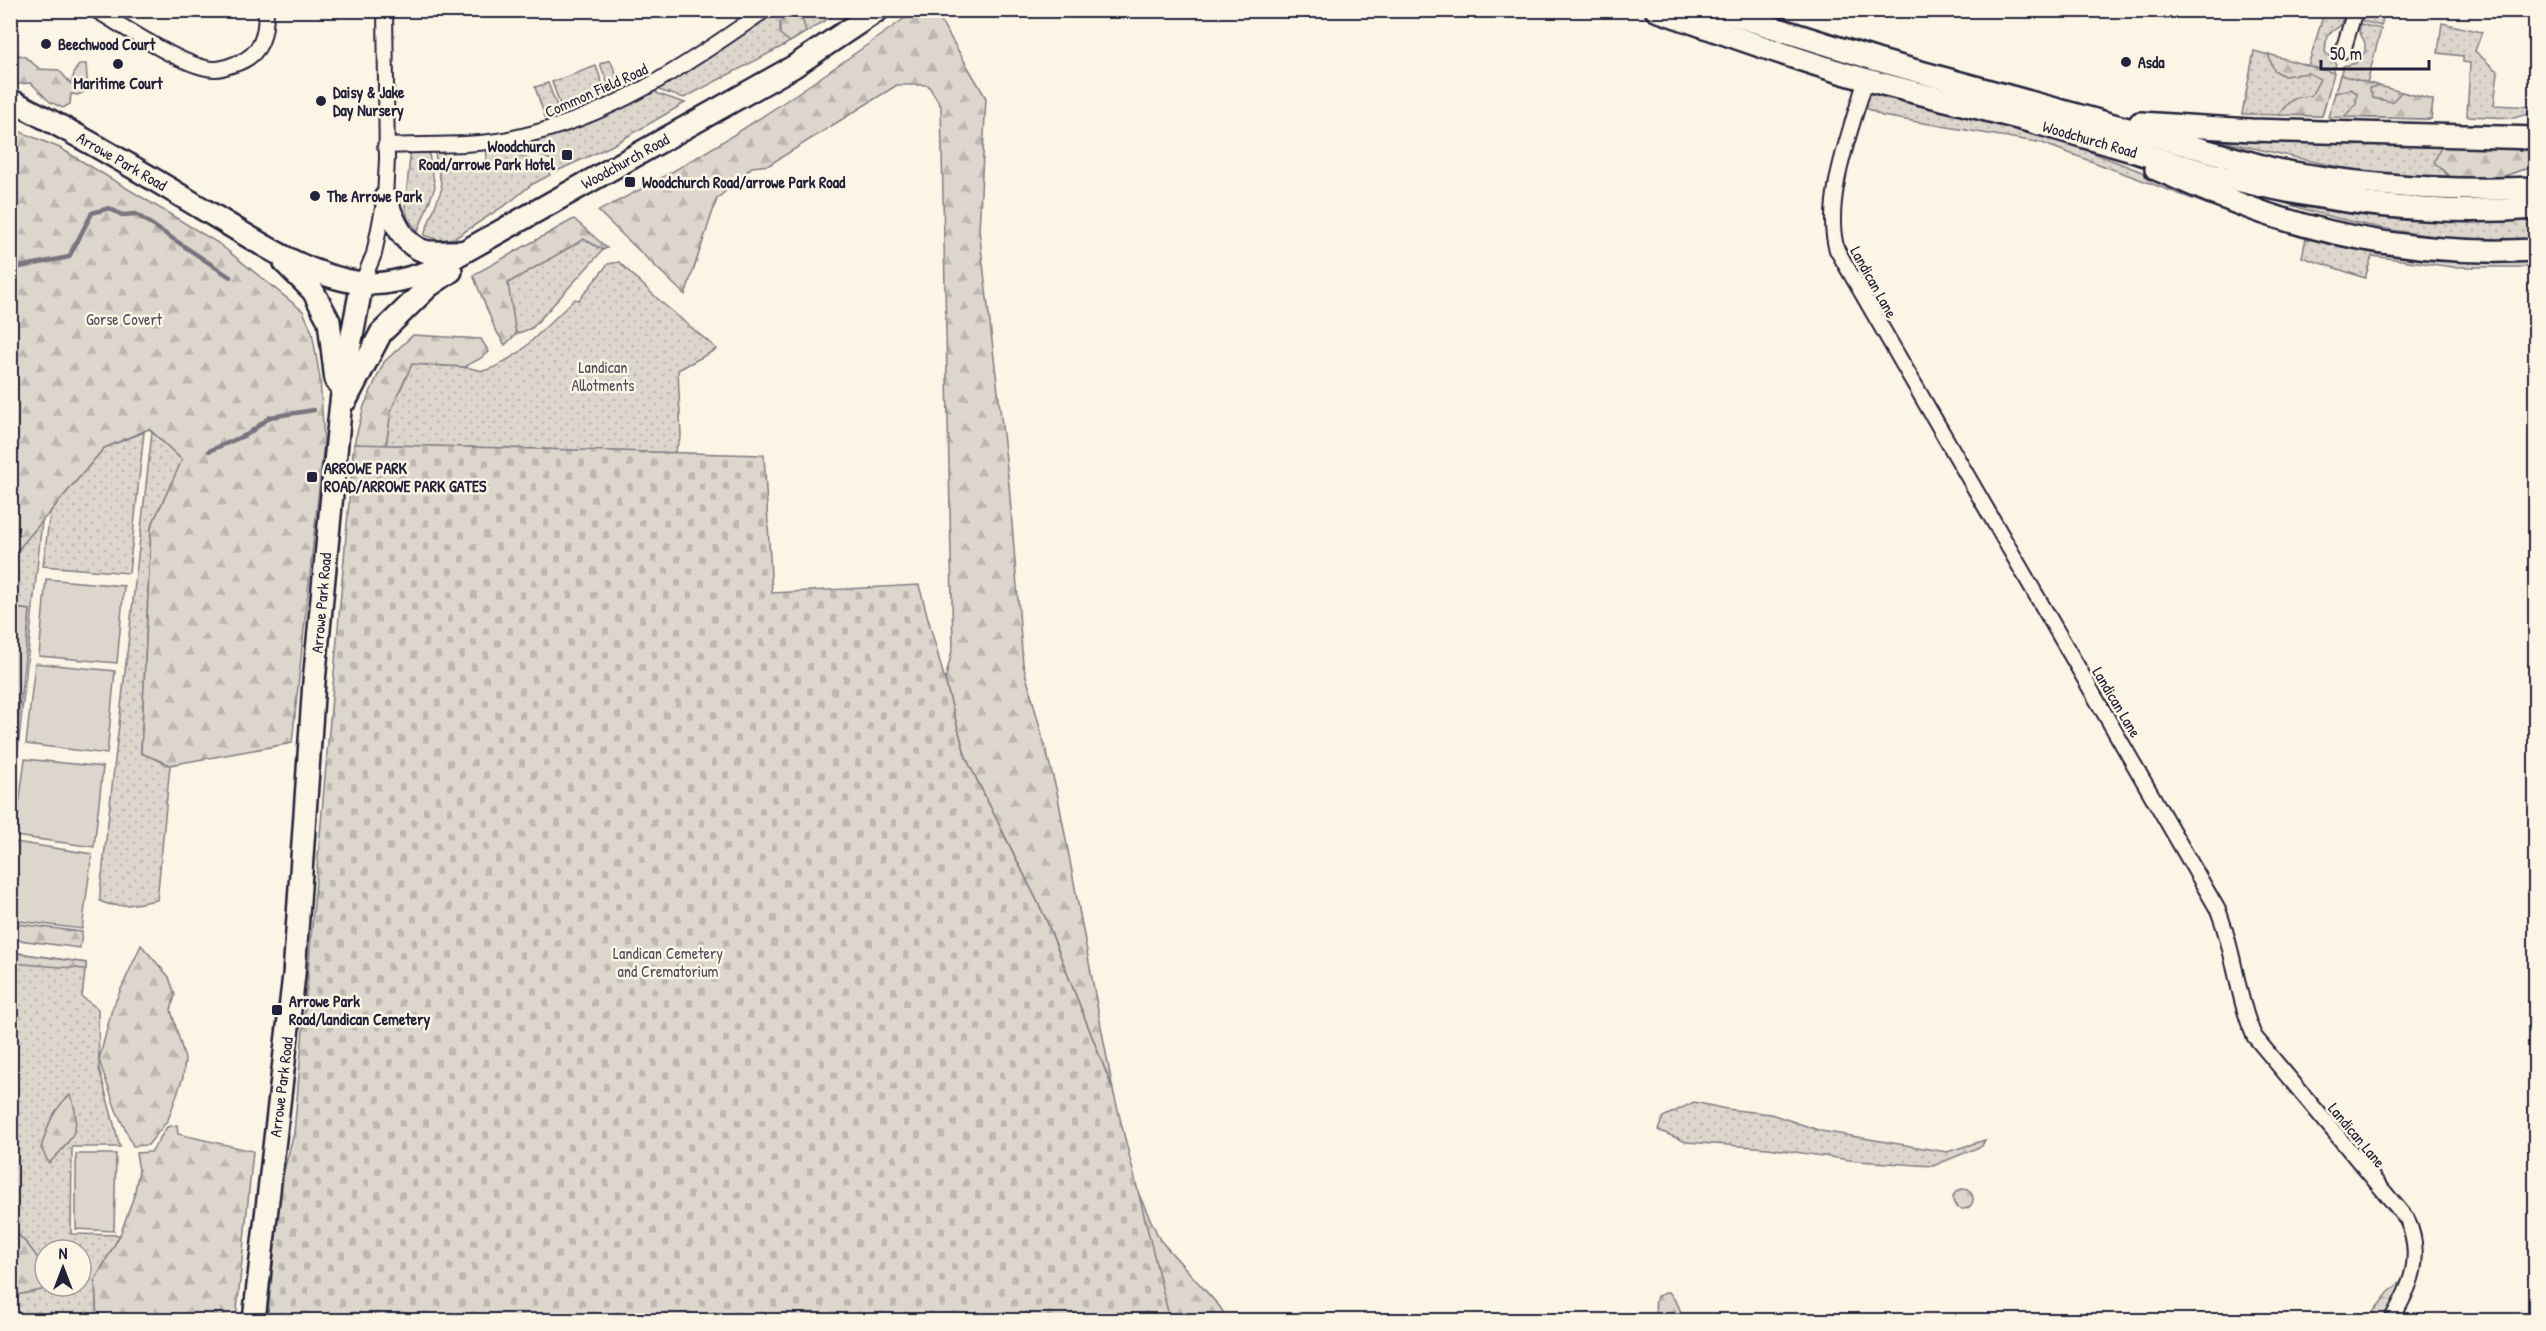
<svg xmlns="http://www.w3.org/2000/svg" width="2546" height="1331" viewBox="0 0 2546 1331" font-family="'Patrick Hand',sans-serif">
  <defs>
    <pattern id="grass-dots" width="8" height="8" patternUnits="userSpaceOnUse" patternTransform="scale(1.5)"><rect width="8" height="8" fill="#dcd6cc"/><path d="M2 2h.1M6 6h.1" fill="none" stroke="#bcb7b0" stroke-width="1.8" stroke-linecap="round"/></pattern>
    <pattern id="forest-firs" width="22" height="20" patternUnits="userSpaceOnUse" patternTransform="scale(1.5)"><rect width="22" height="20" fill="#dcd6cc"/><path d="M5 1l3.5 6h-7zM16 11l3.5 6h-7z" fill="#bcb7b0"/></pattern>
    <pattern id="cemetery-stones" width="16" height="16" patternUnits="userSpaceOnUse" patternTransform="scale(1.5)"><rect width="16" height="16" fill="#dcd6cc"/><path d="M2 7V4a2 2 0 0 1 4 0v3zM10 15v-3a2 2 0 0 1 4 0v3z" fill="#bcb7b0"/></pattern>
  </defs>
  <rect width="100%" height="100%" fill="#fcf5e5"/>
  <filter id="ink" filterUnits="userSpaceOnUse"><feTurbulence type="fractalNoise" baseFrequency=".0167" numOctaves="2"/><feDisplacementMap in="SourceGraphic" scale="12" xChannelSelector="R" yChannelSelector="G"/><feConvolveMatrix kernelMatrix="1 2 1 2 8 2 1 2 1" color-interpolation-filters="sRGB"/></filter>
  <g filter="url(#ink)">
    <g fill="url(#grass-dots)" stroke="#7f7c84" stroke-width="1.5" fill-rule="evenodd">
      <path d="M768 11H841L783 46 684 98 658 90 656 85Z"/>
      <path d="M2364 11H2385L2381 26 2362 21Z"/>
      <path d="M2324 13 2343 17 2340 26 2327 35 2325 52 2336 63 2322 116 2242 114 2254 51 2308 66Z"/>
      <path d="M2442 23 2482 32 2475 51 2498 72 2494 105 2535 107V112L2514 118 2467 116 2470 63 2463 62V56L2438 53Z"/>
      <path d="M2361 24 2381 29 2367 83 2433 100 2431 119 2328 117 2343 66 2356 63 2365 52V43L2359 31Z"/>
      <path d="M610 60 622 87 611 91 600 64Z"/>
      <path d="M596 66 606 94 562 110 552 82Z"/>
      <path d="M548 83 559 112 545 117 535 87Z"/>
      <path d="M655 89 658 94 685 103 611 146 557 171 551 160 522 148 520 143Z"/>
      <path d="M1876 91 2057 139 2212 199 2312 232 2535 256V267H2453L2372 256 2365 278 2302 257 2306 238 2206 204 2042 143 1882 116 1866 108 1864 98 1870 93Z"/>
      <path d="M2221 138 2535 143V165L2502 177 2407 175 2343 168 2222 141Z"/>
      <path d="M511 144 519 155 546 167 550 175 531 185 510 202 455 238 438 240 424 235 442 188 434 149H444L443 163 486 164 487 147Z"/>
      <path d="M411 148 428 149 435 187 418 231 408 219 405 206Z"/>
      <path d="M2254 193 2535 211V238C2440 245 2344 225 2254 193Z"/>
      <path d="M584 239 603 250 532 328 516 334 507 283Z"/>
      <path d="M619 262 661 302 717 349 678 370 681 437 674 453 386 445 391 410 412 364 465 367 483 371 495 367 520 352 575 299 579 300 608 264Z"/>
      <path d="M144 432 129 573 43 566 50 512 104 448Z"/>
      <path d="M152 432 183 460 151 527 141 753 170 765 157 900C139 903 117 910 100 901V893Z"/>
      <path d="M42 521 18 749 11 748V739H16L30 610 11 608V558Z"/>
      <path d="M11 952 86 963 82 997 98 1009 99 1068 120 1147H72L71 1234 120 1235 95 1280 97 1320H11ZM45 1250H81V1286H45Z"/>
      <path d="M1694 1102 1726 1109 1771 1114 1821 1131 1947 1152 1985 1140 1982 1146 1933 1166 1857 1161 1768 1148 1686 1142 1658 1130 1663 1117Z"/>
    </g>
    <g fill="url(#forest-firs)" stroke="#7f7c84" stroke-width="1.5">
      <path d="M915 11H935L986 98 979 230 1009 485 1023 664 1057 792 1113 1090 1045 917 966 758 945 681 953 646 941 106 928 85H897L769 165 752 167 717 199 685 295 598 211C711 156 814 83 915 11Z"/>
      <path d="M785 17H794L803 21 806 32 790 42 780 34V22Z"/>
      <path d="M11 52 25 57 40 69 59 70 71 84 75 70 80 64H86L88 90 78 95 71 94 70 104 63 108 50 102 31 83 16 84 11 78Z"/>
      <path d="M2268 54 2334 73 2322 116 2279 115C2288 101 2294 96 2311 96L2320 79 2309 73 2284 76 2274 70Z"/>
      <path d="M2340 75 2380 86 2369 88 2373 98 2392 102 2401 92 2433 100 2431 119 2344 117 2356 104 2357 93 2350 89 2335 93Z"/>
      <path d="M11 128 60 148 218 243 303 311 312 332 320 378 324 441 292 743 170 765 141 753 151 527 182 460 149 429 104 448 11 558Z"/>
      <path d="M2450 141 2535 143V165L2502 177 2451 178 2434 162 2441 147Z"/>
      <path d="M574 219 607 248 603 250 584 239 508 283 516 334 505 345 495 329 473 275Z"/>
      <path d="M413 335 481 339 489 352C481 360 473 361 465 367L412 364 391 410 317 950 354 444 364 406 384 362Z"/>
      <path d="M11 923 82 932 80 948 11 939Z"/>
      <path d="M141 945 169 977 175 995 171 1010 185 1059 183 1077 168 1120 148 1145 133 1146 116 1110 99 1060 112 1009Z"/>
      <path d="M11 952 86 963V969L11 963Z"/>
      <path d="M70 1095C84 1127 72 1141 49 1163L41 1148C47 1127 53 1109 70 1095Z"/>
      <path d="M177 1125 178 1134 253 1151 236 1320H97L95 1280 120 1235 134 1196 139 1170 136 1153 151 1152 167 1127Z"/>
      <path d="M1114 1141 1160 1240 1220 1307 1228 1320H1159Z"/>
      <circle cx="1963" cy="1199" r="10"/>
      <path d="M10 1226C26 1243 52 1265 42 1290L11 1296Z"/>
      <path d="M2404 1279 2406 1281 2386 1320H2367L2388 1293Z"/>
      <path d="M1669 1292C1675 1300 1683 1310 1681 1320 1661 1321 1651 1318 1657 1296Z"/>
    </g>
    <path fill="url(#cemetery-stones)" stroke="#7f7c84" stroke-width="1.5" d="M354 444 764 455 772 593 919 585 966 758 1045 917 1113 1090 1170 1320H267L282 1178 294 1133Z"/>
    <g fill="#dcd6cc" stroke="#7f7c84" stroke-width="1.5">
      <path d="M46 579 124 586 117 663 39 656Z"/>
      <path d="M11 608 30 610 16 740 10 739Z"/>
      <path d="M35 663 115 671 107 754 26 744Z"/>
      <path d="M25 759 103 767 94 847 15 836Z"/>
      <path d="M15 842 92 854 82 929 11 920V884Z"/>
      <path d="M76 1154H116L114 1231 76 1229Z"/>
    </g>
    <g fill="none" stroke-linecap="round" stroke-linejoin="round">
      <g stroke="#78757e" stroke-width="4.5">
        <path d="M10 269 69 257 92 213 109 208 122 215 136 214 230 277"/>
        <path d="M209 451 248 434 270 417 314 410"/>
      </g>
      <g stroke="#22223b" stroke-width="18">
        <g id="street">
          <path d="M95 10C122 25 187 70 216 69 223 69 231 65 238 63 262 54 266 34 266 10"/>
          <path d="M2343 51 2355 10"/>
          <path d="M1866 79C1852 127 1822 202 1837 250L2218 910C2235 952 2236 994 2254 1036L2407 1219C2424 1257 2411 1287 2391 1320"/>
          <path d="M385 146C427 144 471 147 513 138 608 119 687 65 765 10"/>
          <path d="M362 283 374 254 385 198 387 159 385 10"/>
        </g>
      </g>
      <g stroke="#22223b" stroke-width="26">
        <g id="primary">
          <path d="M1656 10C1721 32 1785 56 1850 75 1912 93 1974 106 2036 123 2099 140 2161 161 2224 177 2325 202 2431 217 2536 208"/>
          <path d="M1718 10 1877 60 2277 170C2364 186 2448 192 2536 188"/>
          <path d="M10 100C76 133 139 170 201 208 251 237 302 275 361 283 384 286 406 279 428 272L793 67 878 10"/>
          <path d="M2140 123 2251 130 2536 138"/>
          <path d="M2156 169C2194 185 2231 202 2270 215 2356 243 2446 255 2536 250"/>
          <path d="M385 198C393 217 401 244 424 251 435 254 451 251 463 252"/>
          <path d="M285 263 313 291 329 321 336 381"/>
          <path d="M346 400 381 333 429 286 451 271"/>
          <path d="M254 1320 294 975 314 682 340 411 344 377 362 283"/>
        </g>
      </g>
      <use href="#street" stroke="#fcf5e5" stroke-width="14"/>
      <use href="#primary" stroke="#fcf5e5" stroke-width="21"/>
    </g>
  </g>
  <g fill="#22223b" stroke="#fcf5e5" stroke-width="2">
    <circle cx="46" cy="44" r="6"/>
    <circle cx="2126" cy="62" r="6"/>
    <circle cx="118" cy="64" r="6"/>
    <circle cx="321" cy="101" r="6"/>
    <rect x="561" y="149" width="12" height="12" rx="3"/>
    <rect x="624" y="176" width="12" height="12" rx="3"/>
    <circle cx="315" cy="196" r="6"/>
    <rect x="306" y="471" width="12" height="12" rx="3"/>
    <rect x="271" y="1004" width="12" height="12" rx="3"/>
  </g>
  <g text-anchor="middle" stroke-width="5" stroke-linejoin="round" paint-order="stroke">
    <g font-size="16" font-weight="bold" fill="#22223b" stroke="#fcf5e5" text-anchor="start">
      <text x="58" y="50">Beechwood Court</text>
      <text x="2138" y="68">Asda</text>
      <text x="118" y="89" text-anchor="middle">Maritime Court</text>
      <text x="333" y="98">Daisy &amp; Jake<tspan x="333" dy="18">Day Nursery</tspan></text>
      <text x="555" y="152" text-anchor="end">Woodchurch<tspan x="555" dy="18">Road/arrowe Park Hotel</tspan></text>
      <text x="642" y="188">Woodchurch Road/arrowe Park Road</text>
      <text x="327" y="202">The Arrowe Park</text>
      <text x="324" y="474">ARROWE PARK<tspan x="324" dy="18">ROAD/ARROWE PARK GATES</tspan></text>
      <text x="289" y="1007">Arrowe Park<tspan x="289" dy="18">Road/landican Cemetery</tspan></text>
    </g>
    <g font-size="16" fill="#22223b" stroke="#fcf5e5">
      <text transform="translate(596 90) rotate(-24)" y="6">Common Field Road</text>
      <text transform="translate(2090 139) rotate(16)" y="6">Woodchurch Road</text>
      <text transform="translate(122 161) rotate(30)" y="6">Arrowe Park Road</text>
      <text transform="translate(625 161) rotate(-29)" y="6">Woodchurch Road</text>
      <text transform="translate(1874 282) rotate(61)" y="6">Landican Lane</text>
      <text transform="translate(321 603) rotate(-85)" y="6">Arrowe Park Road</text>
      <text transform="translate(2117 702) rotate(59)" y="6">Landican Lane</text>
      <text transform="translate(281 1087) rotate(-83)" y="6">Arrowe Park Road</text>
      <text transform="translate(2357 1135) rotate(50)" y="6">Landican Lane</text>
    </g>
    <g font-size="16" fill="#504f5f" stroke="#fcf5e5">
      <text x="124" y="325">Gorse Covert</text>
      <text x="603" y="373">Landican<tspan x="603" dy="18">Allotments</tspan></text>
      <text x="668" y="959">Landican Cemetery<tspan x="668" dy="18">and Crematorium</tspan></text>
    </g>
  </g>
  <rect width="2546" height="1331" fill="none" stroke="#fcf5e5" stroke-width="36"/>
  <rect x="18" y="18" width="2510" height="1295" fill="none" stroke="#22223b" stroke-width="2" filter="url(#ink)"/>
  <g transform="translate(63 1268)"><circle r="28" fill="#fcf5e5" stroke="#a5a1a1" stroke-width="1.5"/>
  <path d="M0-4.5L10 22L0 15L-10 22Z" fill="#22223b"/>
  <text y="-9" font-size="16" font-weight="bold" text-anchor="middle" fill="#22223b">N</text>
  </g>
  <path d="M2321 60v9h108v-9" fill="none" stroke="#22223b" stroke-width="3"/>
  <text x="2330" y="60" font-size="18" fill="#22223b" stroke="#fcf5e5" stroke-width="4.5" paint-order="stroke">50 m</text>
</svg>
